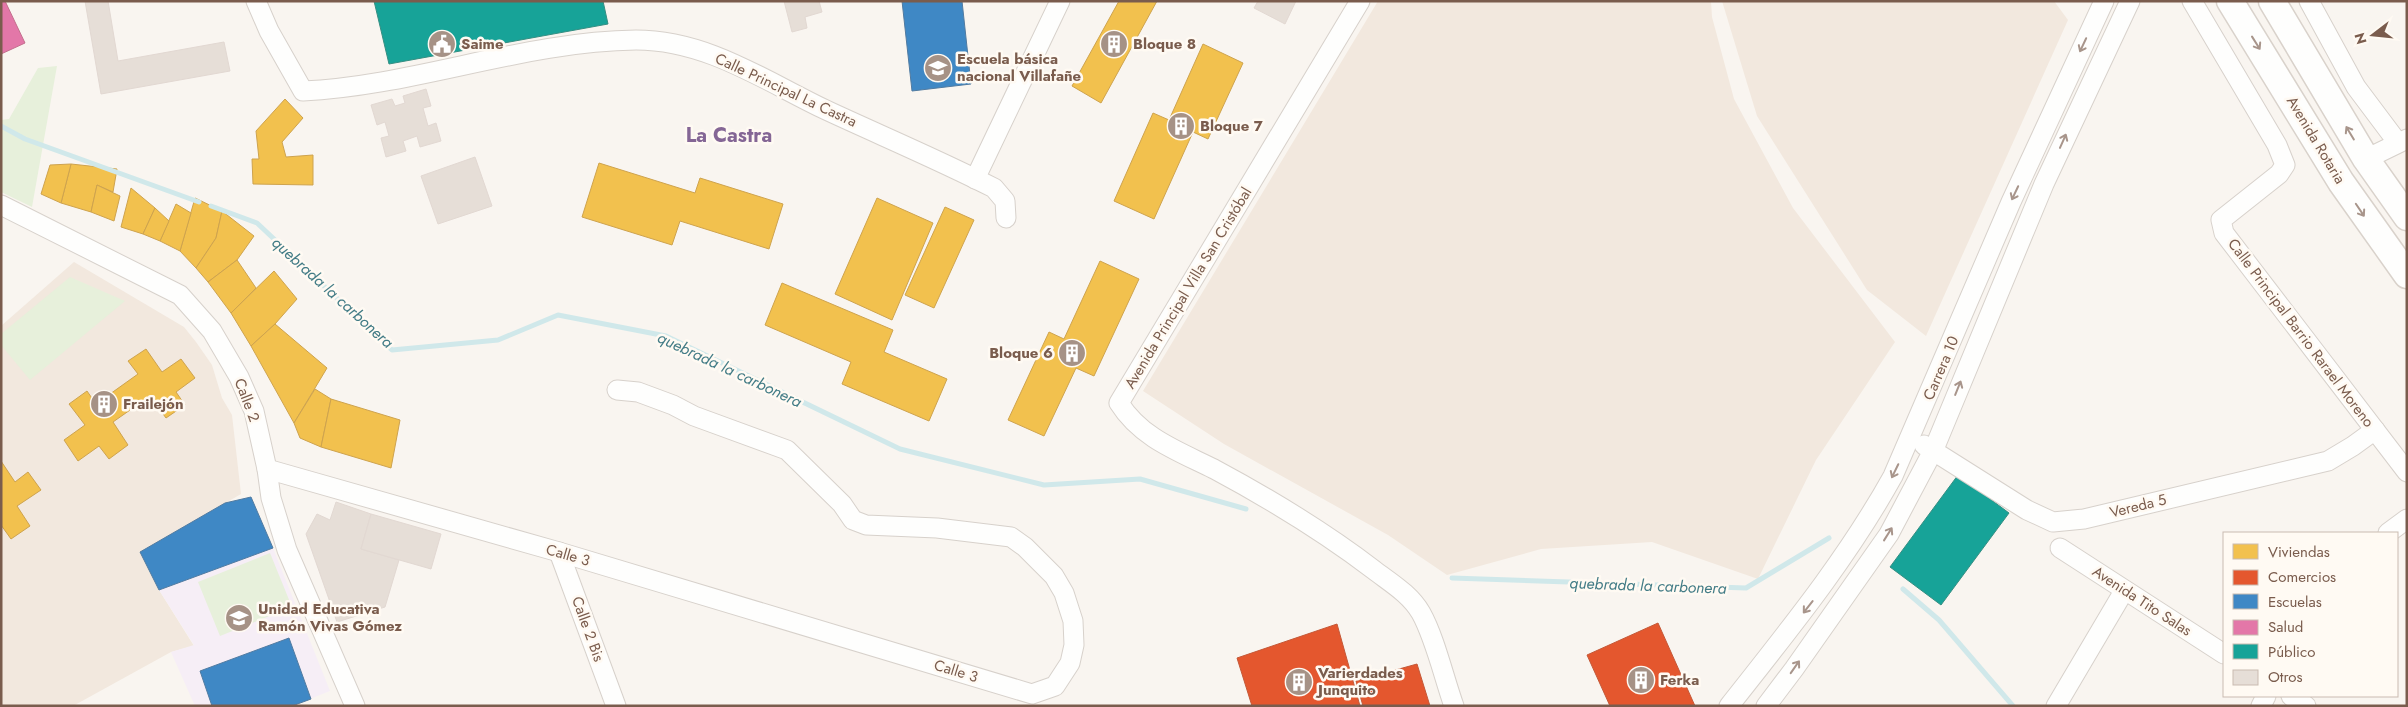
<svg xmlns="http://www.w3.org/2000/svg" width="2408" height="707" viewBox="0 0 2408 707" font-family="Jost,sans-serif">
  <rect width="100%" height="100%" fill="#f9f5f0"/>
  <g fill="#f2e8de">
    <path d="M1378 1H1711L1712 17 1734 99 1793 208 1895 342 1816 460 1758 579 1652 542 1541 549 1447 575 1388 535 1224 444 1143 391Z"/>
    <path d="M1722 1H2054L2068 20 1926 336 1867 290 1757 116Z"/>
    <path d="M74 262 184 327 196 342 212 365 222 398 232 415 241 494 141 552 159 590 194 646 171 652 73 706H1V326Z"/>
  </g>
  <path fill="#f6eef6" d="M273 548 330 691 292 706H195L171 652 194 645 159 590Z"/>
  <g fill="#e7f0db">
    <path d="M57 66 32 207 1 192V120L9 119 38 68Z"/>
    <path d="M70 277 125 301 30 380 1 345V334Z"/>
    <path d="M270 553 292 607 220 636 198 582Z"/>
  </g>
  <g fill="#f2c14e" stroke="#cea34e">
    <path d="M1119 1H1157L1101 103 1072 86Z"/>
    <path d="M1203 44 1243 63 1208 139 1193 132 1154 219 1114 201 1153 113 1169 120Z"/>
    <path d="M285 99 303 118 282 142 286 157 313 155V185L253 184 252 159H259L256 131Z"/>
    <path d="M599 163 695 193 700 178 783 204 769 249 680 221 672 245 582 217Z"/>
    <path d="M71 164 117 169 113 192 97 185 91 212 61 203Z"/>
    <path d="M71 164 61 203 41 194 50 165Z"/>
    <path d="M97 185 120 196 114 221 91 212Z"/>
    <path d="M131 188 155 208 143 234 121 227Z"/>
    <path d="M195 198 222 211 216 238 196 268 180 251Z"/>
    <path d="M877 198 933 223 892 320 835 294Z"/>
    <path d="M176 204 191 213 180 251 160 241Z"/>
    <path d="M945 207 974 220 934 308 905 295Z"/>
    <path d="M155 208 169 221 160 241 143 234Z"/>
    <path d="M222 211 254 236 237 260 208 282 196 268 216 238Z"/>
    <path d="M237 260 256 288 231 313 208 282Z"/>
    <path d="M1100 261 1139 279 1094 376 1076 368 1044 436 1008 420 1049 332 1064 339Z"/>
    <path d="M274 271 297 299 275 324 251 346 231 313Z"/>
    <path d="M782 283 893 330 884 352 947 379 929 421 842 384 851 362 765 325Z"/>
    <path d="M275 324 327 368 294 423 251 346Z"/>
    <path d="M146 349 162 372 181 359 195 378 176 392 185 405 166 418 150 396 113 422 128 445 109 459 99 446 78 461 64 440 85 425 69 404 87 391 96 404 138 374 128 361Z"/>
    <path d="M315 389 331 399 321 447 300 438 294 423Z"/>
    <path d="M331 399 400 420 391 468 321 447Z"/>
    <path d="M1 461 15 482 28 472 41 490 17 506 30 526 11 539 1 525Z"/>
  </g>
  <g fill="#e4572e" stroke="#c45837">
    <path d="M1658 623 1695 706H1610L1587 655Z"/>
    <path d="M1337 624 1360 706H1252L1237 658Z"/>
    <path d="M1417 664 1430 706H1363L1356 681Z"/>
  </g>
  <g fill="#3f88c5" stroke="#517ba1">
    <path d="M902 1H962L971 84 912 91Z"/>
    <path d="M251 497 273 548 159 590 140 552 225 503Z"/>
    <path d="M289 638 311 699 292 706H212L200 671Z"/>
  </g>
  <path fill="#e377a8" stroke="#c46f8d" d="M1 1H5L25 43 1 54Z"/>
  <g fill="#17a398" stroke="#358e82">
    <path d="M374 1H603L608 24 389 64Z"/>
    <path d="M1958 475 2009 513 1941 605 1890 567Z"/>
  </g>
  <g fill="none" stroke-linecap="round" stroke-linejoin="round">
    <g stroke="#d0e8ea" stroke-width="5">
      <path d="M1 126 25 139 199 202"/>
      <path d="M211 206 257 223 392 350 498 340 558 315 666 336 900 449 1044 485 1140 479 1246 509"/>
      <path d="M1452 578 1746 588 1829 538"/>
      <path d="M1903 589 1939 620 2013 706"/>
    </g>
  </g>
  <g fill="#e6ded7" stroke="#e2d8d2">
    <path d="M85 1H108L118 61 224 42 230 71 101 94Z"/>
    <path d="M784 1H819L822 12 805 17 807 28 792 32Z"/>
    <path d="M1258 1H1296L1285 24 1254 8Z"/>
    <path d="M426 89 431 106 423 108 428 126 436 123 441 141 420 147 417 136 403 141 406 151 386 157 381 138 389 136 385 122 377 125 371 105 392 99 395 106 405 103 403 96Z"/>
    <path d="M475 157 492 206 438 224 421 176Z"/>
    <path d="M336 502 371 514 361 549 399 560 385 607 337 622 306 534 317 514 330 520Z"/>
    <path d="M371 514 441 534 431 569 361 549Z"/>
  </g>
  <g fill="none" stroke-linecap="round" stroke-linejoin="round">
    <g stroke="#d7d1cb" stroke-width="21">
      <g id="street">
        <path d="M256 1 269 31 303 91C414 86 525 41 636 40 707 40 765 81 826 110 882 136 939 160 994 188L1005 201 1006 218"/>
        <path d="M1360 1 1119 403C1141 438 1178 451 1214 469 1270 499 1323 531 1374 570 1391 583 1410 594 1421 613 1435 638 1444 678 1454 706"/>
        <path d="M2192 1 2277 145 2285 165 2279 174 2221 220 2224 233 2407 472"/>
        <path d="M2309 1 2356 87 2398 143"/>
        <path d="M2366 159 2407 139"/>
        <path d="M975 179 1060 1"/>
        <path d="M1 205 180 295 212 331 239 377 254 411 267 469 271 498 287 550 355 706"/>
        <path d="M1924 445 2027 510 2053 522 2084 519 2328 461 2353 446 2375 430"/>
        <path d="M267 469 559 552 1032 694 1055 686 1070 663 1074 645 1073 621 1064 593 1054 576 1025 547 1011 537 937 528 866 525 853 520 842 504 787 450 694 416 673 405 638 392 617 390"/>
        <path d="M2388 533 2407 519"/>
        <path d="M2060 548 2224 654"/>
        <path d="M559 552 616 706"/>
        <path d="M2291 696 2306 706"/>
        <path d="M1729 706C1788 631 1847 559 1893 476L2011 202 2104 1"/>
        <path d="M1766 706 1794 669 1889 534 1934 449 2044 184 2130 1"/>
        <path d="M2056 706 2124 591"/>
        <path d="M2261 706 2266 696"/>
      </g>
    </g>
    <g stroke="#d9d2cb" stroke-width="29">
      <g id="secondary">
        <path d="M2230 1 2341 182 2407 275"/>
        <path d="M2272 1 2366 159 2407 217"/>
      </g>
    </g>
    <use href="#street" stroke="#fefefd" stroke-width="19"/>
    <use href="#secondary" stroke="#fefefd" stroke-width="26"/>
  </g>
  <defs><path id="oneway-shaft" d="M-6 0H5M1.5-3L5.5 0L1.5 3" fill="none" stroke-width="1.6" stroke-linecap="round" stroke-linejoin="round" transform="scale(1.25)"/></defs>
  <g stroke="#a8958b">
    <use href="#oneway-shaft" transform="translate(2256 43) rotate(58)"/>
    <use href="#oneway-shaft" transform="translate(2083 45) rotate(115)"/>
    <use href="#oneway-shaft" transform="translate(2350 133) rotate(-121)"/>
    <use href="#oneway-shaft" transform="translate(2063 141) rotate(-66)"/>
    <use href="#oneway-shaft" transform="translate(2015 193) rotate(115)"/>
    <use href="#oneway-shaft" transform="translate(2360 210) rotate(56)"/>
    <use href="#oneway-shaft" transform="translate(1958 388) rotate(-68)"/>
    <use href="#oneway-shaft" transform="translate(1895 471) rotate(116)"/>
    <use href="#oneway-shaft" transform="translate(1888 534) rotate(-58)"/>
    <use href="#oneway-shaft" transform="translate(1808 607) rotate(128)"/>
    <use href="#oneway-shaft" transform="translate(1795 667) rotate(-55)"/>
  </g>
  <defs>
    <g id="civic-disc" transform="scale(1.4375)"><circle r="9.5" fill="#a69286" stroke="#fffaf3"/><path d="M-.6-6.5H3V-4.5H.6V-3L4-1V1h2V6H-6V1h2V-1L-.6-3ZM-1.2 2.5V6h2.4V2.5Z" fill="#fff"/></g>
    <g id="building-disc" transform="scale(1.4375)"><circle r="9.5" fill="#a69286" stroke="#fffaf3"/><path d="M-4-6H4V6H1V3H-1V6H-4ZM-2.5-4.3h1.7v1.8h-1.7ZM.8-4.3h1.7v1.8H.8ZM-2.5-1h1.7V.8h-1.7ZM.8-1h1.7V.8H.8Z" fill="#fff"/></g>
    <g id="school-disc" transform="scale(1.4375)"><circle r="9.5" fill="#a69286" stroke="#fffaf3"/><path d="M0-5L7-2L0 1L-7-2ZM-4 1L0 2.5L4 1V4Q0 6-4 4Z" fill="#fff"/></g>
  </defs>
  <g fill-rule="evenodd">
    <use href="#civic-disc" x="442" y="44"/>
    <use href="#building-disc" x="1114" y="44"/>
    <use href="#school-disc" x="938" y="68"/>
    <use href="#building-disc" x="1181" y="126"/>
    <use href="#building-disc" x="1072" y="353"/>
    <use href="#building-disc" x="104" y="404"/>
    <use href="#school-disc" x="239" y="618"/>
    <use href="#building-disc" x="1641" y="680"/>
    <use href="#building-disc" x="1299" y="682"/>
  </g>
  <g text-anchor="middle" stroke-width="5" stroke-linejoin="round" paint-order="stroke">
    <g font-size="15" font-weight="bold" fill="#7a5c4d" stroke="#fffaf3" text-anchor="start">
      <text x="461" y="49">Saime</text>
      <text x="1133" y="49">Bloque 8</text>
      <text x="957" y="64">Escuela básica<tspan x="957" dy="17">nacional Villafañe</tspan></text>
      <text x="1200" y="131">Bloque 7</text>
      <text x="1053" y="358" text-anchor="end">Bloque 6</text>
      <text x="123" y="409">Frailejón</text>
      <text x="258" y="614">Unidad Educativa<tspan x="258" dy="17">Ramón Vivas Gómez</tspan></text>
      <text x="1318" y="678">Varierdades<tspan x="1318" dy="17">Junquito</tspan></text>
      <text x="1660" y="685">Ferka</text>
    </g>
    <g font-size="15" fill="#7a5c4d" stroke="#fffaf3">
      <text transform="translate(786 90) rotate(25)" y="5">Calle Principal La Castra</text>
      <text transform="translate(2316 140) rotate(59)" y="5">Avenida Rotaria</text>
      <text transform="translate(1188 288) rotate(-59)" y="5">Avenida Principal Villa San Cristóbal</text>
      <text transform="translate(2301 333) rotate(53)" y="5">Calle Principal Barrio Rarael Moreno</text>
      <text transform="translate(1941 368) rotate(-67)" y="5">Carrera 10</text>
      <text transform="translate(247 400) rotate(69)" y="5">Calle 2</text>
      <text transform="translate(2138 506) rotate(-14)" y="5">Vereda 5</text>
      <text transform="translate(568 555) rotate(16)" y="5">Calle 3</text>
      <text transform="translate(2142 601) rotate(33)" y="5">Avenida Tito Salas</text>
      <text transform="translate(588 629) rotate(70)" y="5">Calle 2 Bis</text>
      <text transform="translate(956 671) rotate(17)" y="5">Calle 3</text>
    </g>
    <g font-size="16" font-style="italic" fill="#437c86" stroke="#fffaf3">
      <text transform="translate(333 292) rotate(42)" y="6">quebrada la carbonera</text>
      <text transform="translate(730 369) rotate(25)" y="6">quebrada la carbonera</text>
      <text transform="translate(1648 585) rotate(2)" y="6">quebrada la carbonera</text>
    </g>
    <g font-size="20" font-weight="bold" fill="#846695" stroke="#fffaf3">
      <text x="729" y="142">La Castra</text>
    </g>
  </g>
  <rect width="2408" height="707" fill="none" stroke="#7a5c4d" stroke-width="5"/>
  <rect x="2223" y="532" width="175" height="165" fill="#fffaf3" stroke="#cabbb1"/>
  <rect x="2233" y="544" width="25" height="15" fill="#f2c14e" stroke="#cabbb1"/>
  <text x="2268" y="557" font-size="15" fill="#7a5c4d">Viviendas</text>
  <rect x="2233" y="570" width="25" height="15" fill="#e4572e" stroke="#cabbb1"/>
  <text x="2268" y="582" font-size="15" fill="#7a5c4d">Comercios</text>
  <rect x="2233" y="594" width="25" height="15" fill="#3f88c5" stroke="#cabbb1"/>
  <text x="2268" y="607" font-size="15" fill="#7a5c4d">Escuelas</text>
  <rect x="2233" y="620" width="25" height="15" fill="#e377a8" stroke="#cabbb1"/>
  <text x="2268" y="632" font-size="15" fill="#7a5c4d">Salud</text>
  <rect x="2233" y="644" width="25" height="15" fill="#17a398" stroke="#cabbb1"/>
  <text x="2268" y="657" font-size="15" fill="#7a5c4d">Público</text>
  <rect x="2233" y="670" width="25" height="15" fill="#e6ded7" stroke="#cabbb1"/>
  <text x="2268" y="682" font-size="15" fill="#7a5c4d">Otros</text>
  <g transform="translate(2373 35) rotate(254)" stroke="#fffaf3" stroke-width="4" paint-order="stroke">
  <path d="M0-4L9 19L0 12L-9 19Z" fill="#7a5c4d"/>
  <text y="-8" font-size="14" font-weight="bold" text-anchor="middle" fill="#7a5c4d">N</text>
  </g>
</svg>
